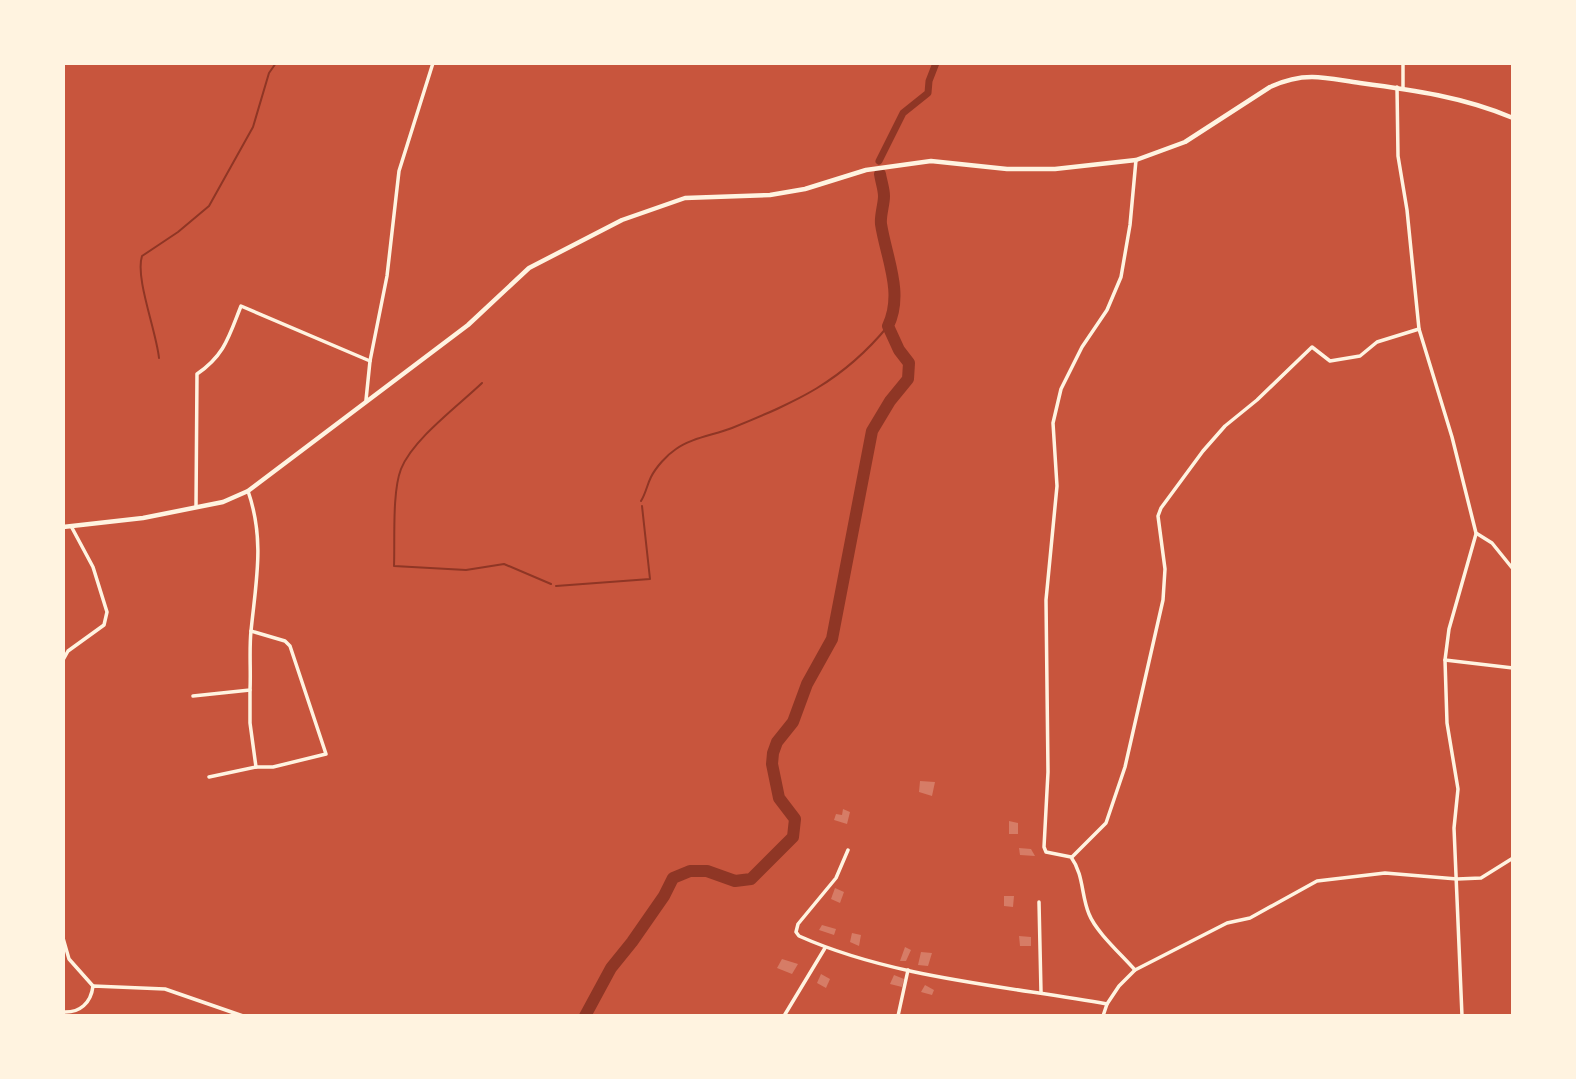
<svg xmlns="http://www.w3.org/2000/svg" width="1576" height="1079" viewBox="0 0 1576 1079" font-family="'Asap Condensed',sans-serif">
  <rect width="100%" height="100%" fill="#c8553d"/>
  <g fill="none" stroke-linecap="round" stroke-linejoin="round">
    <g stroke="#8f3625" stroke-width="2">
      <path d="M159 358C156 330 135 278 142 256L178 232 209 206 253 127 269 73 276 63"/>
      <path d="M482 383C458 406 413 439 401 469 392 492 395 540 394 566L466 570 504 564 551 584"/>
      <path d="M641 501C646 493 647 485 651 477 656 467 667 455 676 449 691 438 714 435 732 428 796 402 842 382 888 326"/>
      <path d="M556 586 650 579 642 506"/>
    </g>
    <path stroke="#8f3625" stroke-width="7" d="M879 161 903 113 928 93 929 81 936 63"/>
    <path stroke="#8f3625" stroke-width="12" d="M585 1016 611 968 632 942 664 896 673 878 690 871H707L735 881 751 879 793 837 795 819 779 798 772 764 773 753 777 742 793 722 807 684 832 639 872 431 890 401 908 379 909 363 899 350 888 326C904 293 886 257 881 224 880 215 884 205 884 196 884 189 881 181 880 174"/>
  </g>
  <g fill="#d67c66">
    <path d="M920 781 935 782 932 796 919 792Z"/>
    <path d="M843 809 850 812 847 824 834 820 836 814 842 815Z"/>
    <path d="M1009 821 1018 823V834H1009Z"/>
    <path d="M1019 848 1031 849 1035 856 1020 855Z"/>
    <path d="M835 888 844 892 840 903 831 899Z"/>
    <path d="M1004 896H1014L1013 907 1004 906Z"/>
    <path d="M822 925 836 929 834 935 819 930Z"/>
    <path d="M852 933 861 935 859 946 850 942Z"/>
    <path d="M1019 936 1031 937V946H1020Z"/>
    <path d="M905 947 911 950 906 961H900Z"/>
    <path d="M921 952 932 953 928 966 918 965Z"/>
    <path d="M782 959 798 964 792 974 777 968Z"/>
    <path d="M821 974 830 979 826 988 817 983Z"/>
    <path d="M894 975 904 979 902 987 890 984Z"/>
    <path d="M925 985 934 990 932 995 921 992Z"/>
  </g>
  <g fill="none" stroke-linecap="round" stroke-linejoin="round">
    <g stroke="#fff3e0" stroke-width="3.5">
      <path d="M1397 87 1398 156 1407 210 1419 329 1452 437 1476 533 1492 543 1513 569"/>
      <path d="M1403 88V63"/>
      <path d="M366 400 370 361 387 276 399 171 433 63"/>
      <path d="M196 507 197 374C225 355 229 336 241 306L370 361"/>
      <path d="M251 631 285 641 290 646 326 754 273 767H256"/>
      <path d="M63 660 68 651 104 625 107 612 93 567 71 526"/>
      <path d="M1445 660 1513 668"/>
      <path d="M193 696 250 690C251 671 249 650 251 631 256 581 265 540 248 491"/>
      <path d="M209 777 256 767 250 723V690"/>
      <path d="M848 850 836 878 798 924 796 932 799 936C893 978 1006 986 1107 1004L1103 1016"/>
      <path d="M1072 857 1106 823 1125 767 1163 600 1165 569 1158 516 1161 508 1203 451 1225 426 1257 400 1312 347 1330 361 1360 356 1377 342 1419 329"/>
      <path d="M1039 902 1041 992"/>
      <path d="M63 938 69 959 93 986"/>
      <path d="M1135 970C1122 955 1096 932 1089 914 1081 895 1084 875 1071 857L1046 852 1044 847 1048 772 1046 600 1057 486 1053 423 1061 389 1082 347 1107 310 1121 277 1130 225 1136 160"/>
      <path d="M1107 1004 1119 986 1135 970 1227 923 1250 918 1317 881 1385 873 1457 879 1481 878 1513 858"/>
      <path d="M63 1012C80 1013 91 1003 93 986L165 989 243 1016"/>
      <path d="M784 1016 825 948"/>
      <path d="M898 1016 908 970"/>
      <path d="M1462 1016 1454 828 1458 789 1447 723 1445 660 1449 629 1476 534"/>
    </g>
    <path stroke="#fff3e0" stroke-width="4.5" d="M63 527 143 518 223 502 248 491 468 325 529 268 622 220 685 198 770 195 805 189 866 170 931 161 1007 169H1055L1136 160 1185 142 1270 87C1283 81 1298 77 1312 77 1328 77 1344 81 1360 83 1413 90 1464 97 1513 118"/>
  </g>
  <rect width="1576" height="1079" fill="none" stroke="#fff3e0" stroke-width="130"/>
</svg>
